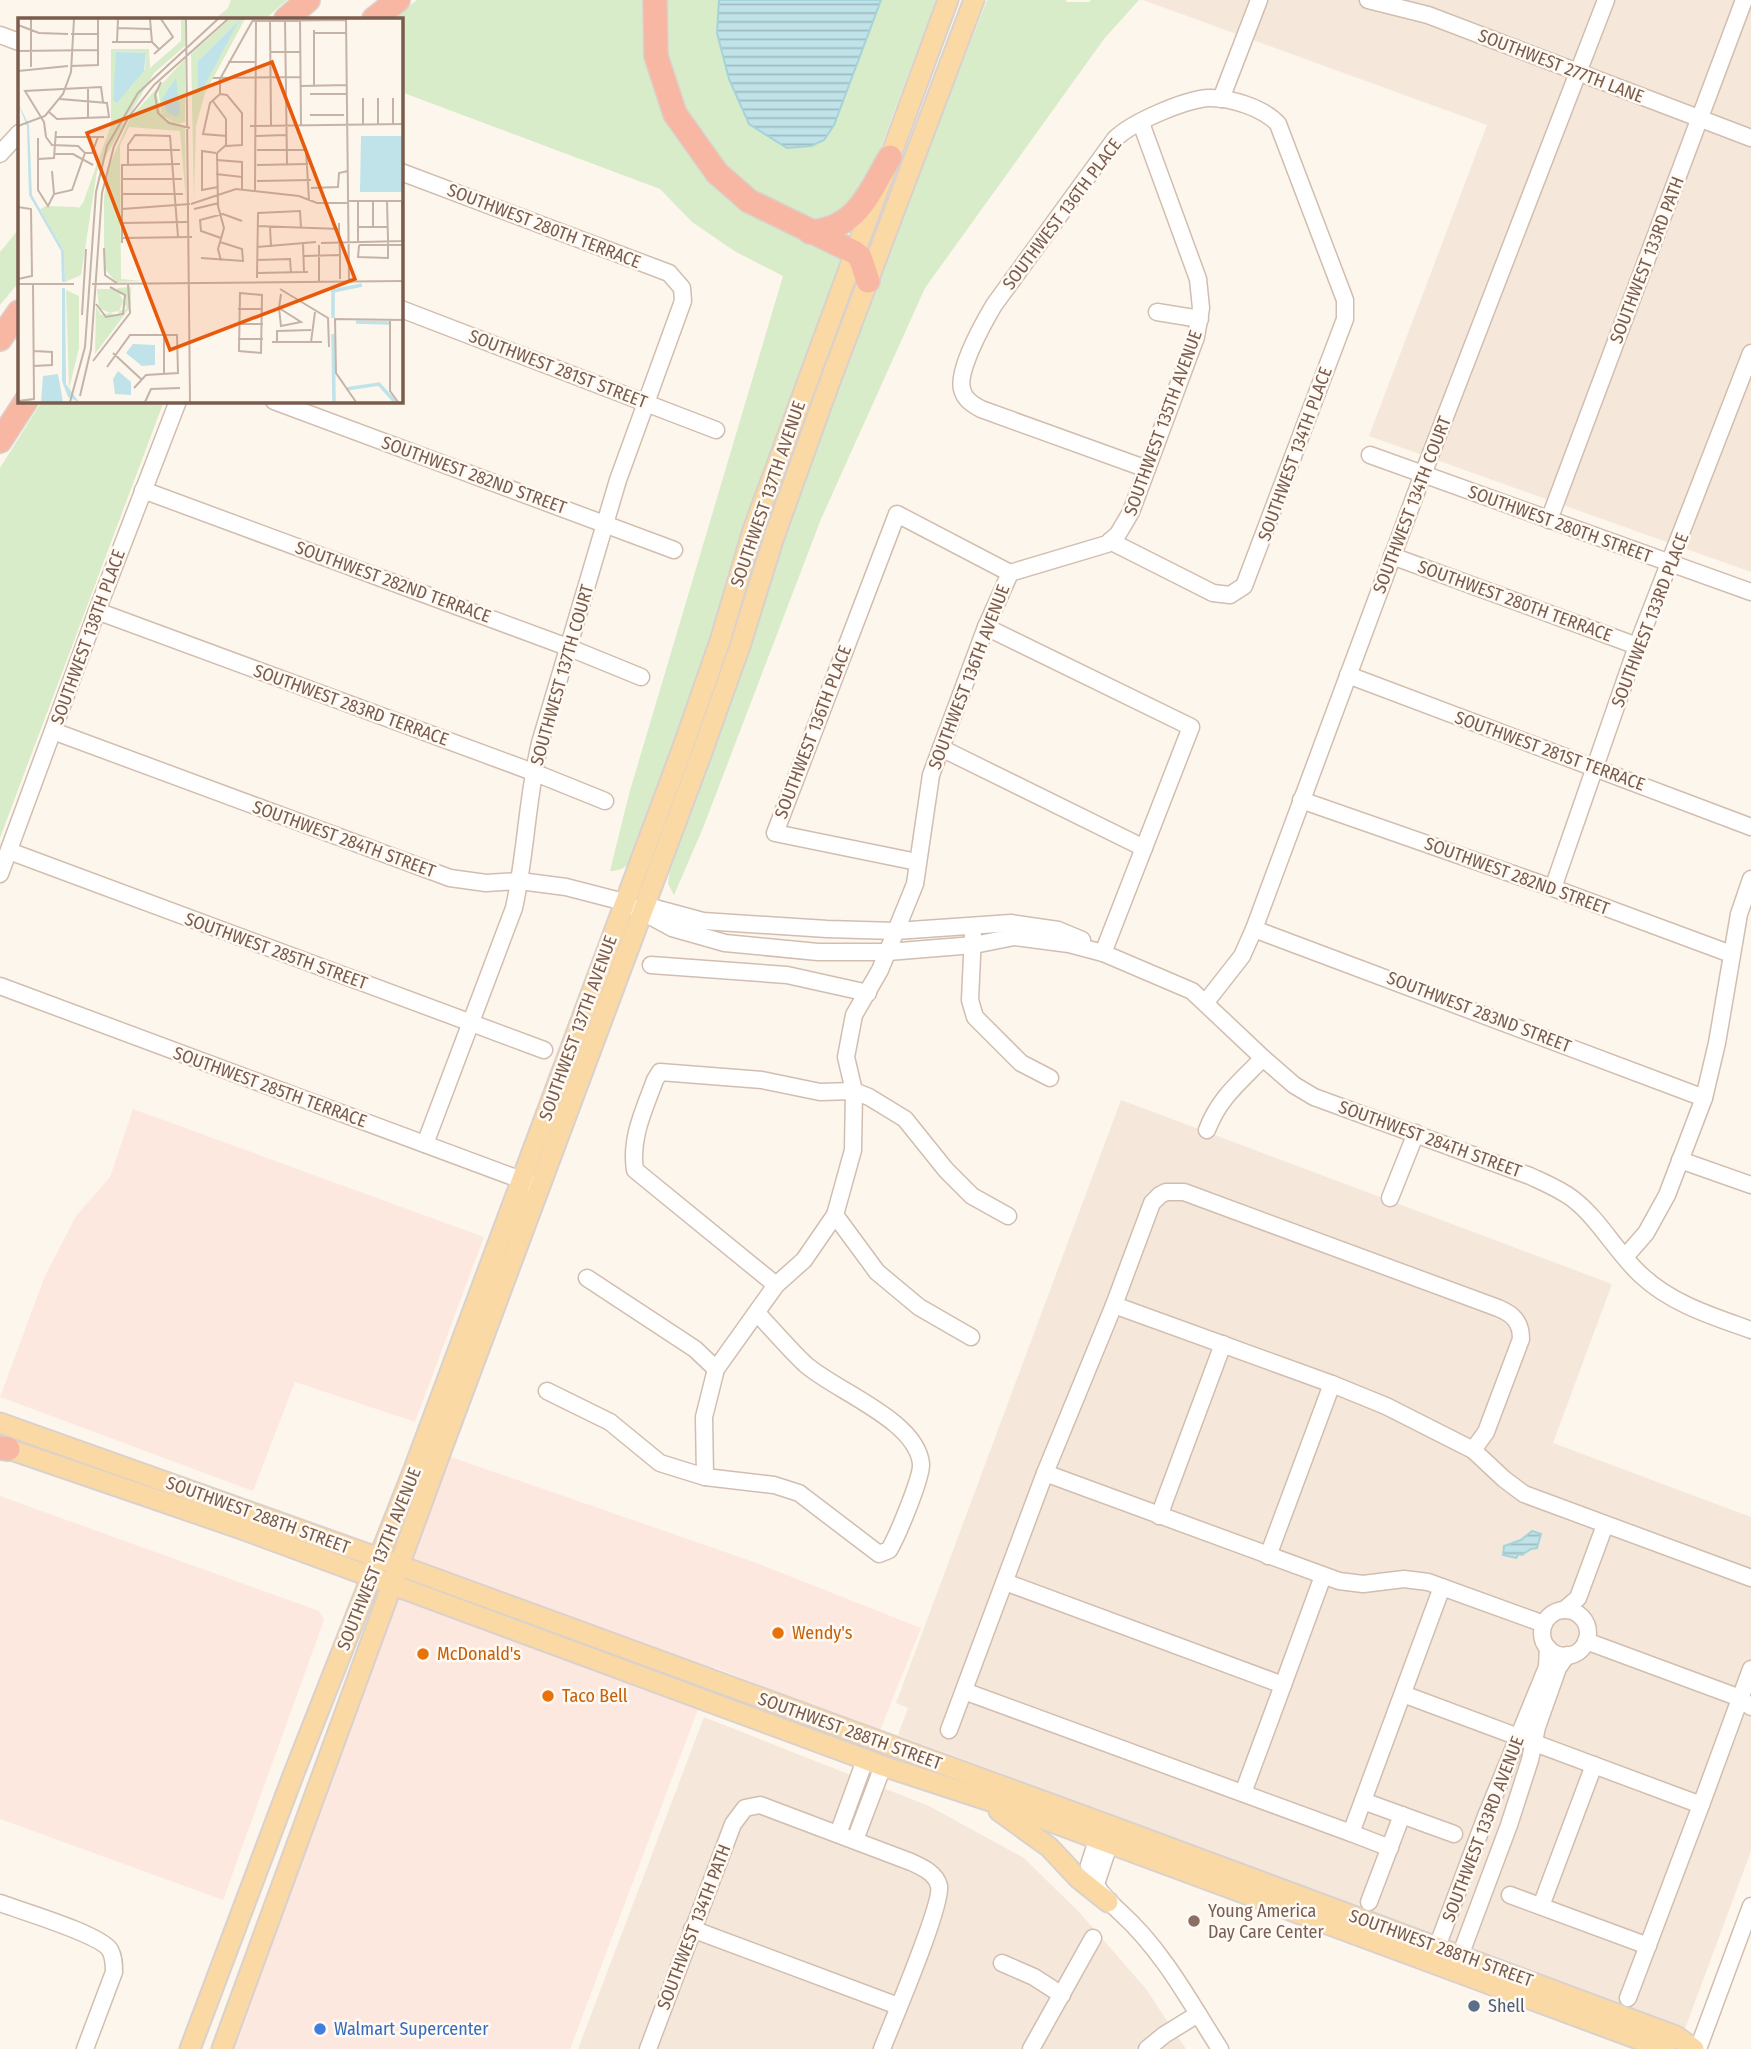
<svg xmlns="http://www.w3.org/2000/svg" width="1751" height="2049" viewBox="0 0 1751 2049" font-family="'Fira Sans Condensed',sans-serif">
  <defs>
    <pattern id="water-rules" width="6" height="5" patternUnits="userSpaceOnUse" patternTransform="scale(1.75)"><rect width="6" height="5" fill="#bfe3e8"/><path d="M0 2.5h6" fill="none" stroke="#a0bbbe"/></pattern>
  </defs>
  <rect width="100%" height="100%" fill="#fdf6ec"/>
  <g fill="#f5e8da">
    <path d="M1143 0H1751V572L1369 436 1487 125Z"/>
    <path d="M1121 1100 1612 1284 1553 1443 1751 1517V1851L1685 2029 898 1735 908 1708 896 1703Z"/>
    <path d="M704 1717 929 1806 1024 1858 1080 1913 1146 1989 1186 2049H578Z"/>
  </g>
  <g fill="#fde8e0">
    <path d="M133 1109 484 1237 415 1422 295 1382 253 1491 0 1397 45 1276 76 1216 110 1177Z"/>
    <path d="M448 1456 754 1562 921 1628 879 1733 714 1667 570 2049H230L313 1827Z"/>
    <path d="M0 1496 319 1611 324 1620 223 1900 0 1819Z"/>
  </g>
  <g fill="#d8ecc9">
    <path d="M231 0H287L265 19H215L228 8Z"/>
    <path d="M417 0H649L688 145 845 258 719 626 635 857C627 866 622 871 610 871L629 794 783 276 736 252 692 222 660 189 401 92V19H392Z"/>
    <path d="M663 0H719L717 33 729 79 787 148C812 146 819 147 834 125L881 0H936L864 193 830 223 805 221 737 181 687 118 665 52Z"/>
    <path d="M987 0H1065L1067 2H1089L1091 0H1139L1104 39 925 288 821 519 703 828 674 895 668 883 672 854 792 510 888 253Z"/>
    <path d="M19 229V282L0 305V252Z"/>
    <path d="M42 401H164L0 838V468Z"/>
  </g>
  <g fill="url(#water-rules)" stroke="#a5d3da" stroke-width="2">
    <path d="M719 0H881L834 125 824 140 811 146 787 148 749 124 729 79 717 33Z"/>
    <path d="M1532 1531 1541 1534 1537 1548 1531 1549 1522 1555 1519 1554 1516 1558 1503 1555 1504 1546 1521 1540Z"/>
  </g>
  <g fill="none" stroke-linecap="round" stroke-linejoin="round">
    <g stroke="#d1beb0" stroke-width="19">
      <g id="minor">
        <path d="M1368 0 1428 15 1751 138"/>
        <path d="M0 35 19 42"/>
        <path d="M1221 99 1259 0"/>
        <path d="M0 154 19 133"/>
        <path d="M401 172 669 273 682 288 683 301 618 480 540 743C527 797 526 854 514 908L425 1144"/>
        <path d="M401 309 716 430"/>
        <path d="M1157 312 1200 319"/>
        <path d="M274 401 674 550"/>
        <path d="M1370 455 1751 592"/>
        <path d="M143 490 570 648 641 677"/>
        <path d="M1549 520 1744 0"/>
        <path d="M1110 541 1213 593 1230 595 1244 586 1345 319V300L1278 124C1264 108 1229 97 1208 98 1184 100 1132 122 1115 139L994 305C984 322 957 370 962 389 964 399 972 404 981 409L1147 469"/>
        <path d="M1392 556 1637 646"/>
        <path d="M1010 573 1107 544 1118 534 1131 512 1196 337 1201 308 1198 279 1141 123"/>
        <path d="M97 611 533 772 605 801"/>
        <path d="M986 627 1191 727 1103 953"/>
        <path d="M1348 675 1751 827"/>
        <path d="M53 731 450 878 486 883 520 881 566 887 624 902 672 928 725 943 818 952H888L974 945 1014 937 1069 944 1103 953 1192 991 1263 1058 1294 1085 1314 1097 1530 1176C1545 1183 1560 1189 1573 1199 1600 1220 1616 1252 1641 1275 1672 1304 1712 1316 1751 1330"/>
        <path d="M941 748 1144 848"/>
        <path d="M1301 800 1553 888 1731 954"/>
        <path d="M9 851 544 1050"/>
        <path d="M917 862 775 833 897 514 1010 573"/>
        <path d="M0 874 97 611 178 401"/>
        <path d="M1553 888 1637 646 1751 353"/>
        <path d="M644 910 651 907 703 921 827 929 896 931 1011 923 1058 930 1082 940"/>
        <path d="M1254 929 1704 1098"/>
        <path d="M973 935 970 1000 975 1017 1021 1063 1050 1078"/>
        <path d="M651 965 787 975 868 993"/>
        <path d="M0 986 532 1184"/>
        <path d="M1206 1002 1242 956 1254 929 1423 474 1606 0"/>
        <path d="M1207 1130C1219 1098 1239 1083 1263 1058"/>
        <path d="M1680 1160 1751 1185"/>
        <path d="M1390 1198 1416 1133"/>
        <path d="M835 1215 877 1272 919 1307 971 1337"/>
        <path d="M1625 1257 1646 1233 1667 1195 1704 1098 1717 1043 1739 914 1751 879"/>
        <path d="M587 1278 695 1349 716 1369"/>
        <path d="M776 1285 635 1170C630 1138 644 1110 655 1080L660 1072 762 1080 820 1092 854 1091 869 1097 905 1119 946 1170 972 1196 1008 1216"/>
        <path d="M1114 1305 1332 1384 1386 1406 1473 1450 1504 1479 1524 1494 1751 1578"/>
        <path d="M547 1391 610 1422 660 1463 705 1477 774 1485 799 1493 879 1554 889 1550C897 1537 922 1477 921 1464 917 1420 835 1391 805 1364 788 1348 773 1330 757 1313"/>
        <path d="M1045 1473 1339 1581 1363 1584 1404 1579 1428 1582 1544 1624"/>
        <path d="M705 1477 704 1417 716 1369 776 1285 804 1260 835 1215 853 1150 854 1091 846 1057 854 1015 880 970 915 884 931 775 986 627 1010 573"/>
        <path d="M1159 1516 1223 1344"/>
        <path d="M1268 1556 1332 1384"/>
        <path d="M1005 1582 1283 1685 1243 1793"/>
        <path d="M1564 1610 1578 1598 1605 1525"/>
        <circle cx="1565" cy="1633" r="23"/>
        <path d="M1586 1641 1740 1698 1751 1707"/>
        <path d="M1548 1648 1547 1667 1486 1816 1437 1947 1441 1966 1460 1956 1509 1825 1530 1760 1537 1727 1558 1668 1567 1655"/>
        <path d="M1283 1685 1323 1576"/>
        <path d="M964 1691 1351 1833"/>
        <path d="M1403 1694 1701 1805 1628 1998"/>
        <path d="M949 1730 1045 1473 1114 1305 1152 1203 1160 1195 1166 1192H1184L1498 1308C1513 1314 1521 1322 1521 1339L1486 1432 1473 1450"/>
        <path d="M1363 1801 1454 1834"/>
        <path d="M1701 1805 1751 1669"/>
        <path d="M1101 1828 1089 1865C1090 1884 1108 1901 1121 1913 1163 1951 1190 2002 1220 2049"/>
        <path d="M838 1834 865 1760"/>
        <path d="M855 1840 883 1766"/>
        <path d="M1390 1848 1351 1833 1442 1587"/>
        <path d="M1096 1884 1113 1833"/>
        <path d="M1510 1895 1648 1946"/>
        <path d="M1369 1902 1402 1815"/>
        <path d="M0 1903C21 1911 100 1934 110 1950 114 1957 114 1965 114 1972L85 2049"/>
        <path d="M1541 1906 1594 1765"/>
        <path d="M692 1929 898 2006"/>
        <path d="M1002 1963 1034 1977 1062 1995"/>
        <path d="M648 2049 733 1824 745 1808 760 1805 911 1862C922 1867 936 1873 939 1886 943 1904 892 2023 882 2049"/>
        <path d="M1031 2049 1093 1938"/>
        <path d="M1147 2049 1164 2035 1198 2014"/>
        <path d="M1698 2049 1751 1906"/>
      </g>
    </g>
    <g stroke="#dad1cd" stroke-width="23">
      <g id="major">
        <path d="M0 1423 379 1558 1103 1823 1676 2036 1694 2049"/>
        <path d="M0 1446 239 1528 883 1766 1030 1814 1665 2049"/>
        <path d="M999 1811 1049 1847 1078 1878 1108 1902"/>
        <path d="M190 2049 294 1773 414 1469 683 747 720 641 753 530 948 0"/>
        <path d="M222 2049 445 1440 701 755 740 646 774 537 829 384 974 0"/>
      </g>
    </g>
    <g stroke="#dad1cd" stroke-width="26">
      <g id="highway">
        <path d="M655 0 656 56 675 114 717 173 749 201 854 252 860 257 868 281"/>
        <path d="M286 19 308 0"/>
        <path d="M374 19 398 0"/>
        <path d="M810 232C857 229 869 193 890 157"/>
        <path d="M0 339 19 312"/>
        <path d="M0 441 26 401"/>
        <path d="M0 1448 8 1449"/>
      </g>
    </g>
    <use href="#minor" stroke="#fff" stroke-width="16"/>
    <use href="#major" stroke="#fbd9a5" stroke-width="19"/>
    <use href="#highway" stroke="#f7b7a3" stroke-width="23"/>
  </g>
  <g fill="#e8710a" stroke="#fffaf3" stroke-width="2.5">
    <circle cx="778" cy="1633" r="7"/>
    <circle cx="423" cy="1654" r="7"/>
    <circle cx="548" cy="1696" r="7"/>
  </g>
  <circle fill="#8d6e63" stroke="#fffaf3" stroke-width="2.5" cx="1194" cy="1921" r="7"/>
  <circle fill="#5c6f8a" stroke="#fffaf3" stroke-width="2.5" cx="1474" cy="2006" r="7"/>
  <circle fill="#3f7fe0" stroke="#fffaf3" stroke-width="2.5" cx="320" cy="2029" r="7"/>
  <g text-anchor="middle" stroke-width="5" stroke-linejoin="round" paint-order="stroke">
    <g font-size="18" fill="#7a5c4d" stroke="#fffaf3">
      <text transform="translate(1561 66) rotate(21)" y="6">SOUTHWEST 277TH LANE</text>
      <text transform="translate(1062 214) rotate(-53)" y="6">SOUTHWEST 136TH PLACE</text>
      <text transform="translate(544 226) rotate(21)" y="6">SOUTHWEST 280TH TERRACE</text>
      <text transform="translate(1647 260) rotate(-69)" y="6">SOUTHWEST 133RD PATH</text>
      <text transform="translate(558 369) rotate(21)" y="6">SOUTHWEST 281ST STREET</text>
      <text transform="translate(1163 423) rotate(-70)" y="6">SOUTHWEST 135TH AVENUE</text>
      <text transform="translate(1295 454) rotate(-70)" y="6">SOUTHWEST 134TH PLACE</text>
      <text transform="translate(474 475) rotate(20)" y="6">SOUTHWEST 282ND STREET</text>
      <text transform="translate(768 494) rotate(-71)" y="6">SOUTHWEST 137TH AVENUE</text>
      <text transform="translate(1412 505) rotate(-69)" y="6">SOUTHWEST 134TH COURT</text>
      <text transform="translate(1560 524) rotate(20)" y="6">SOUTHWEST 280TH STREET</text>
      <text transform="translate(393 582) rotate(20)" y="6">SOUTHWEST 282ND TERRACE</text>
      <text transform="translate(1515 601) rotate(20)" y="6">SOUTHWEST 280TH TERRACE</text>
      <text transform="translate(1650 620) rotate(-69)" y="6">SOUTHWEST 133RD PLACE</text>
      <text transform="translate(88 637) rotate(-70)" y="6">SOUTHWEST 138TH PLACE</text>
      <text transform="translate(562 675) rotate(-74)" y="6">SOUTHWEST 137TH COURT</text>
      <text transform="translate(969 677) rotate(-69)" y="6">SOUTHWEST 136TH AVENUE</text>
      <text transform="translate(351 705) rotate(20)" y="6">SOUTHWEST 283RD TERRACE</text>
      <text transform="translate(813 732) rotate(-69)" y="6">SOUTHWEST 136TH PLACE</text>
      <text transform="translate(1550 751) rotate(20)" y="6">SOUTHWEST 281ST TERRACE</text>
      <text transform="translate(344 839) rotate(20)" y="6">SOUTHWEST 284TH STREET</text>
      <text transform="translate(1517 876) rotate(20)" y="6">SOUTHWEST 282ND STREET</text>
      <text transform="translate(276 951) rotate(20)" y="6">SOUTHWEST 285TH STREET</text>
      <text transform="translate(1479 1012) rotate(21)" y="6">SOUTHWEST 283ND STREET</text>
      <text transform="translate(578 1028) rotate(-70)" y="6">SOUTHWEST 137TH AVENUE</text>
      <text transform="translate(270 1087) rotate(20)" y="6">SOUTHWEST 285TH TERRACE</text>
      <text transform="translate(1430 1139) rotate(20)" y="6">SOUTHWEST 284TH STREET</text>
      <text transform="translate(258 1515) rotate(20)" y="6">SOUTHWEST 288TH STREET</text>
      <text transform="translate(379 1559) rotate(-68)" y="6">SOUTHWEST 137TH AVENUE</text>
      <text transform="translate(850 1731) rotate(20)" y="6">SOUTHWEST 288TH STREET</text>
      <text transform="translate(1483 1829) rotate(-69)" y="6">SOUTHWEST 133RD AVENUE</text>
      <text transform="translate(694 1927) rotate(-69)" y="6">SOUTHWEST 134TH PATH</text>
      <text transform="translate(1441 1948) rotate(20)" y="6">SOUTHWEST 288TH STREET</text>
    </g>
    <g font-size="18" fill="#c56008" stroke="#fffaf3" text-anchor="start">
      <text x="792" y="1639">Wendy's</text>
      <text x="437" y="1660">McDonald's</text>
      <text x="562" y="1702">Taco Bell</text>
    </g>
    <g font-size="18" fill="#785e54" stroke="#fffaf3" text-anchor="start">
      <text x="1208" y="1917">Young America<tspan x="1208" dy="21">Day Care Center</tspan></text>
    </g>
    <g font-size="18" fill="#4e5e75" stroke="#fffaf3" text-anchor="start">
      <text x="1488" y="2012">Shell</text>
    </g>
    <g font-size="18" fill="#366cbe" stroke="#fffaf3" text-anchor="start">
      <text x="334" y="2035">Walmart Supercenter</text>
    </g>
  </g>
  <g transform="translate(18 18)">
    <rect width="385" height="385" fill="#fdf6ec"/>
    <path d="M163 1H167V28L136 55 79 153 63 257 47 264 46 233 38 219 65 185 93 107V31H131L132 50 163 23ZM98 34 128 35 127 51 112 70ZM212 1H227L187 75 178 108 176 183 173 36ZM221 2 184 71H180V43ZM167 41V104L160 106 144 98 140 70ZM138 71 144 100 167 108 168 183 162 113 111 109 102 127 103 261 125 263 98 264 86 250V179L91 148 112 100ZM113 269V288L77 336 78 289 83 297 109 291 99 270ZM79 271H99L107 279 99 298 81 290Z" fill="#d8ecc9" fill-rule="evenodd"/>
    <path d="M28 188 59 189 62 191 38 219 22 191ZM48 272 61 278V330L51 371Z" fill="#d8ecc9"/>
    <path d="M222 1 184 72H180V43ZM98 34 128 35 126 53 99 85 95 82ZM158 60 162 95 158 99 149 94 144 81ZM0 85 11 107 14 177 46 233 47 264H44L43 233 11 177 9 108ZM343 118H385V174H342ZM44 270H47L48 366 61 384 50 379 44 363ZM115 326 137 327V347L124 348 108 335ZM100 353 113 364V377L97 376 95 361ZM40 356 45 384H23L25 358Z" fill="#bfe3e8"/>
    <path fill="none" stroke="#bfe3e8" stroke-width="3.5" d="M315 300V273L344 267M338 304 371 305M315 316 316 384M328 371 361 366 377 384"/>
    <path fill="none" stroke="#c5b3a7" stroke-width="2" d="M13 1V49M132 1 134 24 142 32M168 1 172 384M328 1 331 263M252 2 253 108M267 2 269 146M282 2 283 107M235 3 328 2M0 7 21 15 50 16M99 10 133 11M296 15H329M53 16H80M94 24H134M99 24 100 1M0 33 80 32M253 34H282M136 36 155 19 143 1M210 44H238M53 48 80 47V1M0 53 50 48M195 60 282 59M143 64 137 77 140 95 151 105 172 110M283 68 329 67M296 68V12M70 69V101M202 76V61L235 2M202 76 209 77 224 95V127L208 128M202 76 192 85 185 116 209 118M292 76H329M345 80V106M360 80V106M375 80V106M194 82 208 101M31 94 39 101 91 99 89 85 42 81M292 97H326M0 108 27 98 45 76 53 54 56 1M232 108 385 106M238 118 268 117M28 119 26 104 7 73 83 69 85 84M28 119 34 127 60 128 67 135M38 119H86M20 120V172L30 188 36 176 54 172 67 135H74L80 119M110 132H162M239 132H288L291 182M198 135 184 133V172L200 169M199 135 200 188 206 210 200 231 203 243M199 135 208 127V101M37 136H55L75 147M20 141 36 140 38 113M198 142 224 144V171M110 147V127L117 117 152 118 160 219M239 147 290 146M34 153 36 176M198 156 224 159M104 161H164M239 163 293 162M293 170 320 169 321 155 330 153M237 172 238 3M104 176H165M330 183H385M340 183V224M355 183V209M369 183 370 221V240L340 239 341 228 342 227H385M384 183V223M173 186 218 171 281 178 299 185H330M0 189 13 191 14 258 0 261M104 191 172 186M176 191 201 185M104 205 169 204M239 208 321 211V205M252 208 253 229M340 209H370M321 211 322 237M104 220 174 219M203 220 183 213 182 202 205 196 224 203M104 225V147L162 146M285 225 286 254H290M303 225 385 223M239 229 298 224M86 230 87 257 100 266M286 238 322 237V261M183 240 225 243 224 231 202 224M239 242 272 241 273 255M239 255 286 254M239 260 240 195 282 193 283 209M301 264V227M0 266H56M74 266 385 263M262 271 310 300 311 329M222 275 244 277 243 335 221 333ZM78 286 88 299 105 296 107 277 92 269M261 290 283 304 263 308 261 290 263 276M220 291H245M64 297 68 231M372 302V373L380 384M220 306H245M146 317V356M220 321H245M254 324H304M259 324V313L293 312M293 324 297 294M16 333 34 334V347L16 348M95 335 123 361M75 343 112 295 110 266M89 349 112 317H159L160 355 128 357 116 370M62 378 73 331 84 175 96 128 110 100 136 67 210 1M0 383 16 381 15 266M52 384 67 329 78 174 89 128 120 75 200 1M127 384 133 371 162 370M338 384 318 355 317 301 385 302"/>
    <path fill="#e8590c" fill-opacity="0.15" stroke="#e8590c" stroke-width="3.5" d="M254 44 337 261 152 332 69 115Z"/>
    <rect width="385" height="385" fill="none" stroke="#7a5c4d" stroke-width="3.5"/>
  </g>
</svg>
